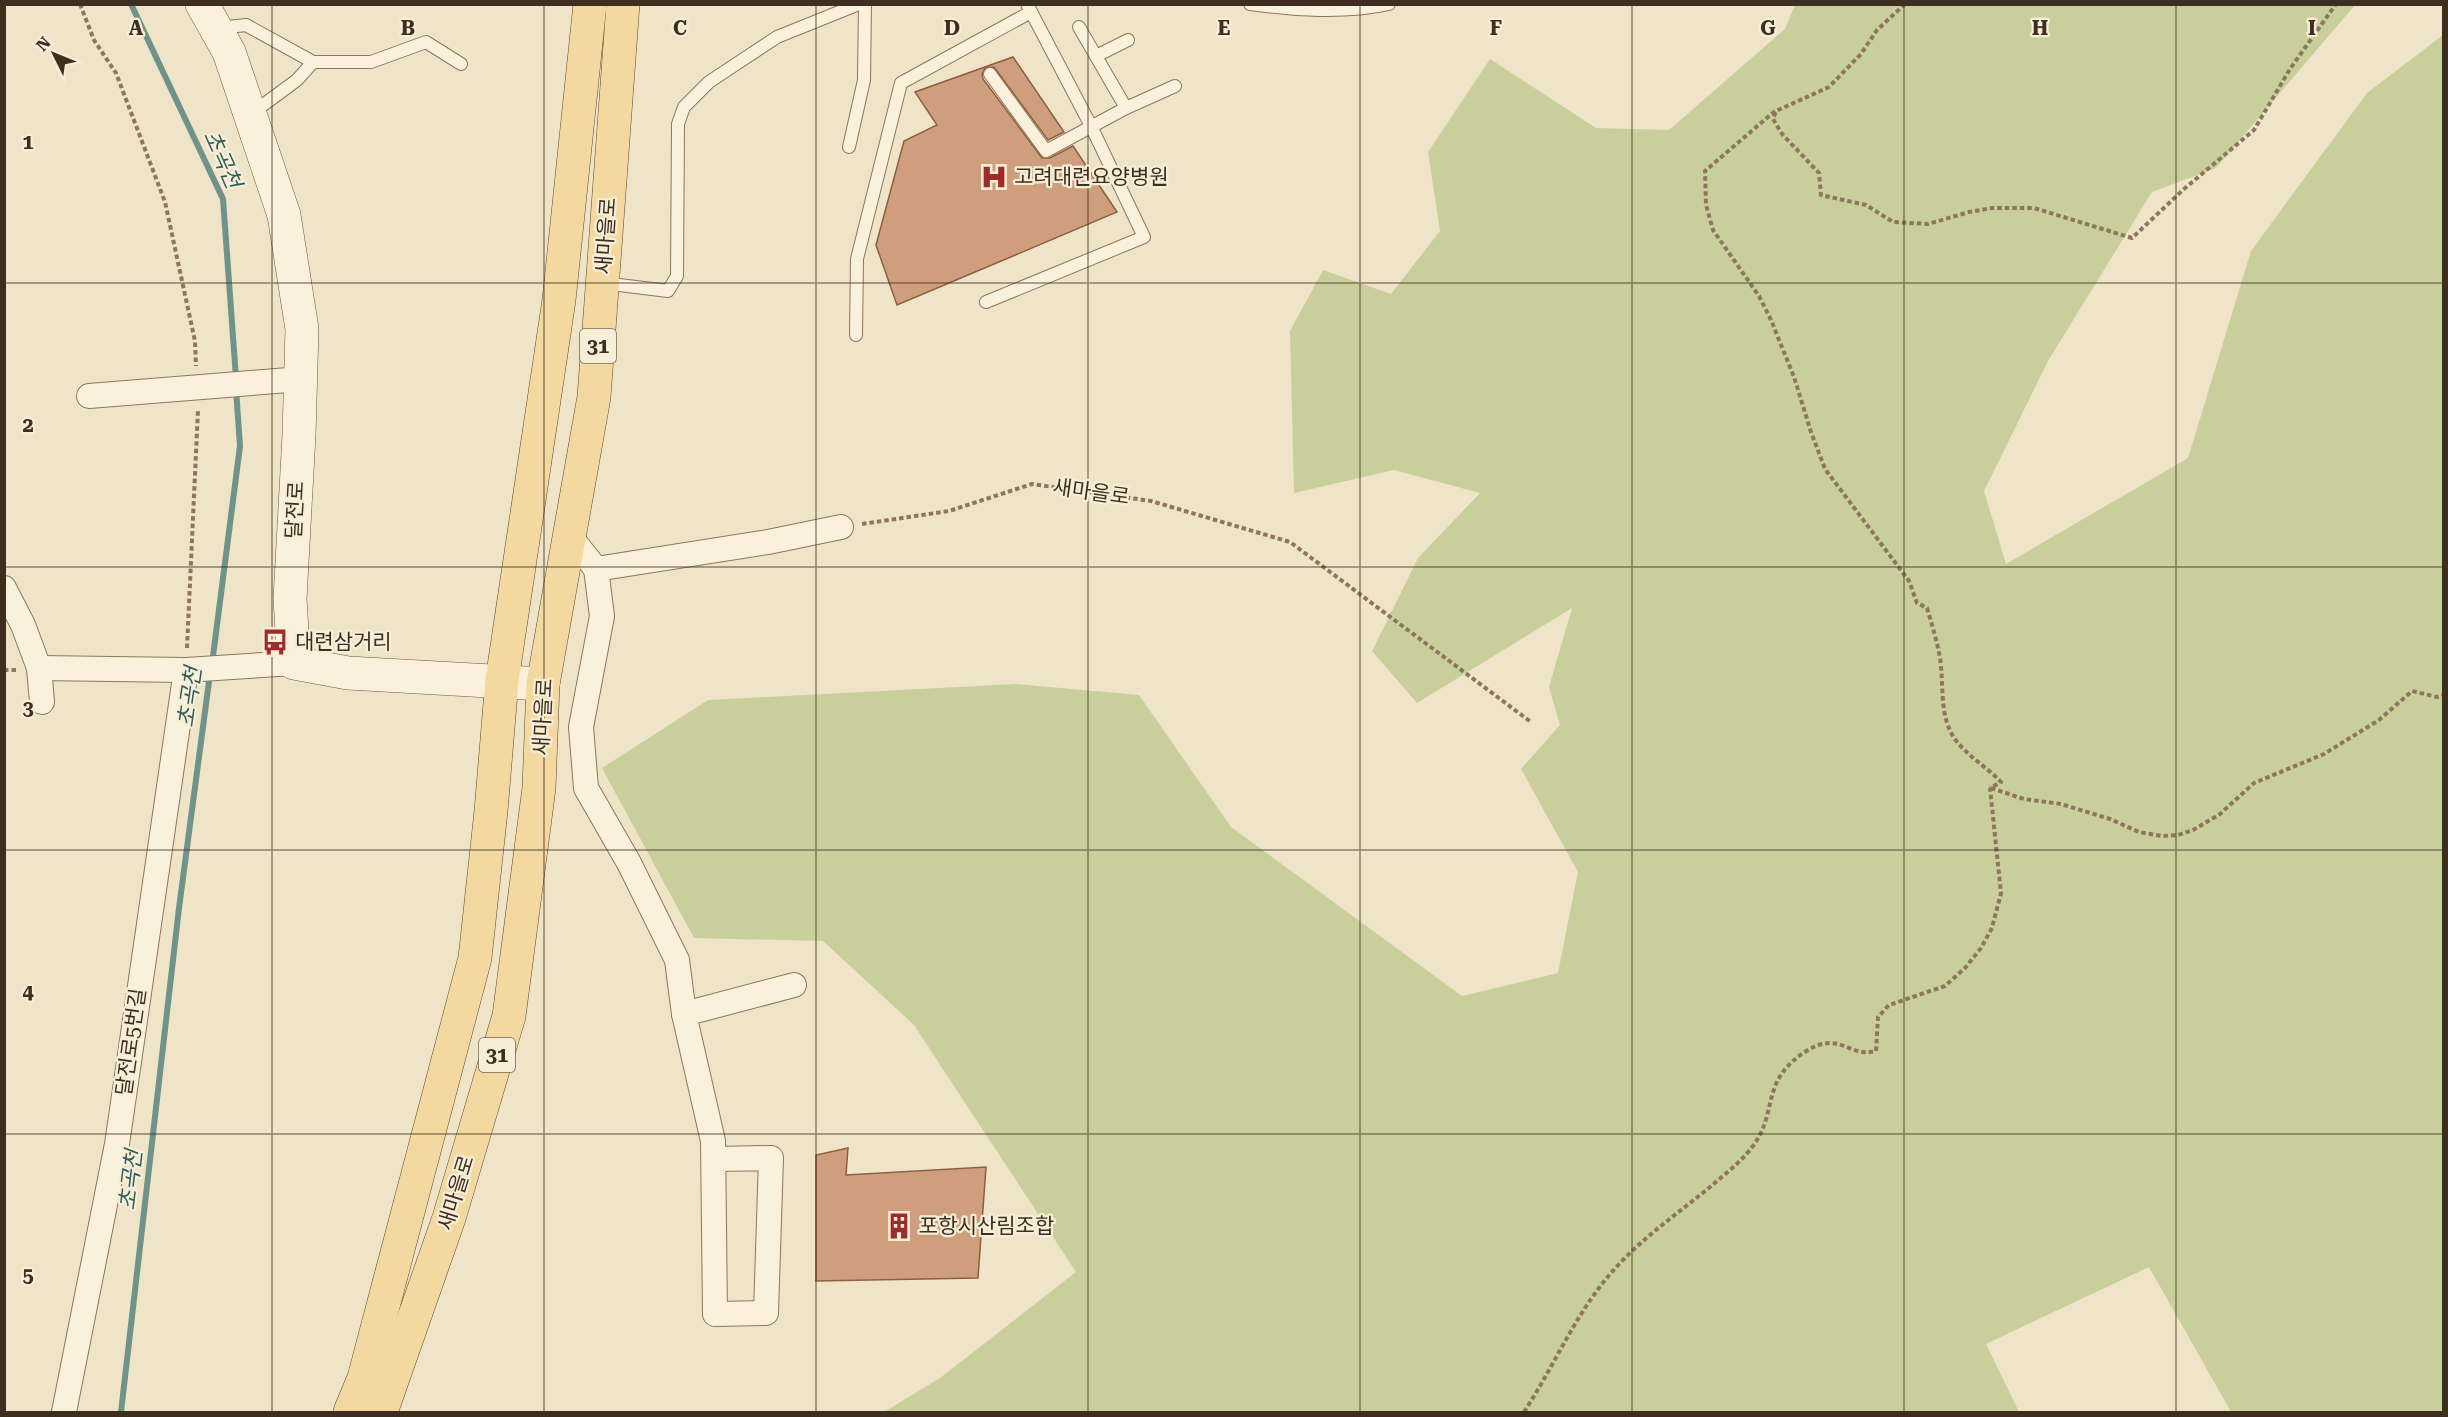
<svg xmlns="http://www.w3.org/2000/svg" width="2448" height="1417" viewBox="0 0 2448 1417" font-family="'Roboto Serif','Noto Sans KR',serif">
  <rect width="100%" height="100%" fill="#f0e4c8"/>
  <path fill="#c9cf9b" d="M1795 5H2355L2216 168 2152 192 2048 361 1984 491 2006 564 2188 458 2251 251 2367 93 2443 35V1412H2231L2149 1267 1986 1344 2019 1412H884L940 1378 1076 1272 914 1025 823 941 694 938 602 768 708 700 1016 684 1139 695 1231 827 1462 996 1558 973 1578 872 1521 769 1560 725 1549 687 1572 608 1417 703 1372 651 1418 558 1480 493 1394 470 1294 493 1290 331 1323 270 1391 294 1440 231 1428 152 1490 59 1596 128 1669 130 1785 29Z"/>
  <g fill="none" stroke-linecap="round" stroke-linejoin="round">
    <g stroke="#6f938a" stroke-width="6">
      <path d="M131 4 223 199 236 378"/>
      <path d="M212 664 240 446 236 389"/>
      <path d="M121 1412 179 908 210 674"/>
    </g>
  </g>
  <g fill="#cf9f7d" stroke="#8d5f41" stroke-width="1.5">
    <path d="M1013 57 1064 132 1048 140 994 67 985 68 982 74 983 79 1042 158H1050L1073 146 1117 212 897 305 876 245 904 141 937 125 915 92Z"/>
    <path d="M848 1148 846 1175 986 1167 978 1278 816 1281V1155Z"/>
  </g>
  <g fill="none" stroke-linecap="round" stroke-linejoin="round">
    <g stroke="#8d765c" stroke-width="14">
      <g id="lane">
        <path d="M1250 4C1295 10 1344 14 1389 4"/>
        <path d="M1079 27 1126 108"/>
        <path d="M219 28 246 25 313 62"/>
        <path d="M1096 56 1128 40"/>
        <path d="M990 74 1046 151 1126 108 1175 86"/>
        <path d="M251 114 297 80 313 62H371L426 42 461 64"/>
        <path d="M849 147 864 80 865 4"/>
        <path d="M603 283 668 291 677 276 678 124 684 107 709 82 777 37 859 4"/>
        <path d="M986 302 1144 237 1091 126 1027 4"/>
        <path d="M856 335 857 259 901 83 1031 12"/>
      </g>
    </g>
    <g stroke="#8d765c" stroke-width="26">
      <g id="street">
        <path d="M89 396 301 379"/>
        <path d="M569 535 596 569 602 616 581 727 586 788 629 863 677 960 684 1014"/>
        <path d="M596 569 768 542 841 527"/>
        <path d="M4 588 23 625 39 668 42 702"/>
        <path d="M39 668 186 670"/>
        <path d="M715 1159 771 1158 766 1313 715 1314 713 1141 684 1014 794 985"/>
        <path d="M64 1412 117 1144 186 670 294 663"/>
      </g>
    </g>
    <g stroke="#6f573f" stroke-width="34">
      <path id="secondary" d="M202 4 229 52 284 215 302 329 299 435 290 599 294 663 348 673 543 684"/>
    </g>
    <g stroke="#5b4430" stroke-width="34">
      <g id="primary">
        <path d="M350 1412 364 1378 475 958 491 811 502 680 559 300 590 4"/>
        <path d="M381 1412 449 1218 509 1016 539 788 543 684 594 397 623 4"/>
      </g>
    </g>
    <g stroke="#8d765c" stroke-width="4" stroke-dasharray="4.5 3" stroke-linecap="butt">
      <path d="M80 4 94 40 116 73 165 202 195 341 196 366"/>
      <path d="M1905 4 1877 30 1861 54 1829 87 1776 111 1773 119 1782 134 1819 173 1821 195 1866 205 1893 222 1928 224 1969 212 1992 208H2034L2132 238 2184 189 2254 130 2290 69 2336 4"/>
      <path d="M1775 111 1705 171 1706 205 1713 230 1759 296 1771 320 1794 377 1811 432 1825 469 1909 581 1917 603 1927 608C1932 625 1937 641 1940 658 1944 684 1939 713 1953 736 1964 754 1987 767 2001 782L1990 788"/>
      <path d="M862 524 949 511 1032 484 1151 501 1290 542 1531 722"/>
      <path d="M187 648 198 410"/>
      <path d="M4 670H17"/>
      <path d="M1991 788 2024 799 2061 804 2110 819 2139 832 2162 836 2178 835 2193 830 2220 814 2254 783 2324 754 2379 720 2412 691 2437 697 2444 695"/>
      <path d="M1524 1412C1557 1362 1579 1304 1623 1260 1649 1233 1681 1211 1710 1187 1725 1174 1741 1162 1753 1146 1779 1111 1759 1080 1808 1050 1840 1031 1849 1058 1876 1051L1878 1017 1889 1005 1945 986 1965 968 1981 948 1992 928 2001 893 1990 788"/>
    </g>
    <use href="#lane" stroke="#faf1dc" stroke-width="12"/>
    <use href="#street" stroke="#faf1dc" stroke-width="24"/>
    <use href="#secondary" stroke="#faf1dc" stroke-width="33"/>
    <use href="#primary" stroke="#f3d9a0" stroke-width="33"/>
  </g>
  <path fill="none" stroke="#3d2e20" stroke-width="1.5" stroke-opacity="0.55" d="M272 4V1412M544 4V1412M816 4V1412M1088 4V1412M1360 4V1412M1632 4V1412M1904 4V1412M2176 4V1412M4 283H2444M4 567H2444M4 850H2444M4 1134H2444"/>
  <defs>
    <g id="hospital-bare" transform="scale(2.07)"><path d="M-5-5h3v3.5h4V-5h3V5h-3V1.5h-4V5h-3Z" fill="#9e2a2b" stroke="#f7eed8" stroke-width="2.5" paint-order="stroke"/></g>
    <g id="bus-bare" transform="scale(2.07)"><path d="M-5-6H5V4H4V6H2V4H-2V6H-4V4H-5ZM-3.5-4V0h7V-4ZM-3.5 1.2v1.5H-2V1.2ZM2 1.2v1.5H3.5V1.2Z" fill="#9e2a2b" stroke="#f7eed8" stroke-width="2.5" paint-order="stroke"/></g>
    <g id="building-bare" transform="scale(2.07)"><path d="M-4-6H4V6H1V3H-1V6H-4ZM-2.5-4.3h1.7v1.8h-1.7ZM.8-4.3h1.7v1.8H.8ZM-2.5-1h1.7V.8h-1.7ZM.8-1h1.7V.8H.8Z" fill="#9e2a2b" stroke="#f7eed8" stroke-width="2.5" paint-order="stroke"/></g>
  </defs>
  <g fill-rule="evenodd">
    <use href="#hospital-bare" x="994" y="177"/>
    <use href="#bus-bare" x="275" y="642"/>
    <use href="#building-bare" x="899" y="1226"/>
  </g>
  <g text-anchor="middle" stroke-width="4.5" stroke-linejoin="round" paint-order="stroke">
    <g fill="#f7eed8" stroke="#756857" stroke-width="1.5">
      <rect x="580" y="329" width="36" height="34" rx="4.5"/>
      <rect x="479" y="1038" width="36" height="34" rx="4.5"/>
    </g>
    <g font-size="20" font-weight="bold" fill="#3d2e20">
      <text x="598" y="353">31</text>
      <text x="497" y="1062">31</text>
    </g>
    <g font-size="21" fill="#3d2e20" stroke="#f7eed8" text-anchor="start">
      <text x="1014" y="184">고려대련요양병원</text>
      <text x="295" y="649">대련삼거리</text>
      <text x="919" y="1233">포항시산림조합</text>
    </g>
    <g font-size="21" fill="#3d2e20" stroke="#f7eed8">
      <text transform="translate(606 236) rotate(-86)" y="7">새마을로</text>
      <text transform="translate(1091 492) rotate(8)" y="7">새마을로</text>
      <text transform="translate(295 510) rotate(-87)" y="7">달전로</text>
      <text transform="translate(543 717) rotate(-87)" y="7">새마을로</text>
      <text transform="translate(131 1042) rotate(-82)" y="7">달전로5번길</text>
      <text transform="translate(456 1193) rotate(-73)" y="7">새마을로</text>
    </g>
    <g font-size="22" font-style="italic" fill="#2f5d5a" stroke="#f7eed8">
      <text transform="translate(223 159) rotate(66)" y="8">초곡천</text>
      <text transform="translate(189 697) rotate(-82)" y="8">초곡천</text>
      <text transform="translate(130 1180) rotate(-83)" y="8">초곡천</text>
    </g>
  </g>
  <g font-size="20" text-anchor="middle" font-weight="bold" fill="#3d2e20" stroke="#f7eed8" stroke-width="4.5" stroke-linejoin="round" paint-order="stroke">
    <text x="136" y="35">A</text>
    <text x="408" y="35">B</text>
    <text x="680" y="35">C</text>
    <text x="952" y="35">D</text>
    <text x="1224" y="35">E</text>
    <text x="1496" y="35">F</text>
    <text x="1768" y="35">G</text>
    <text x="2040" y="35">H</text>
    <text x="2312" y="35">I</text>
    <text x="28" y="149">1</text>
    <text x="28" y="432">2</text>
    <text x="28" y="715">3</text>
    <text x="28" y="999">4</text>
    <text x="28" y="1282">5</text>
  </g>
  <rect width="2448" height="1417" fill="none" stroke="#3d2e20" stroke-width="12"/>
  <g transform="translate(54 54) rotate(313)" stroke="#f7eed8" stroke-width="4.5" paint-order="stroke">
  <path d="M0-4.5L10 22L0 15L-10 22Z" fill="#3d2e20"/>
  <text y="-9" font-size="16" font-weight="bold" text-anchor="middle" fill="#3d2e20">N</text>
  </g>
</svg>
